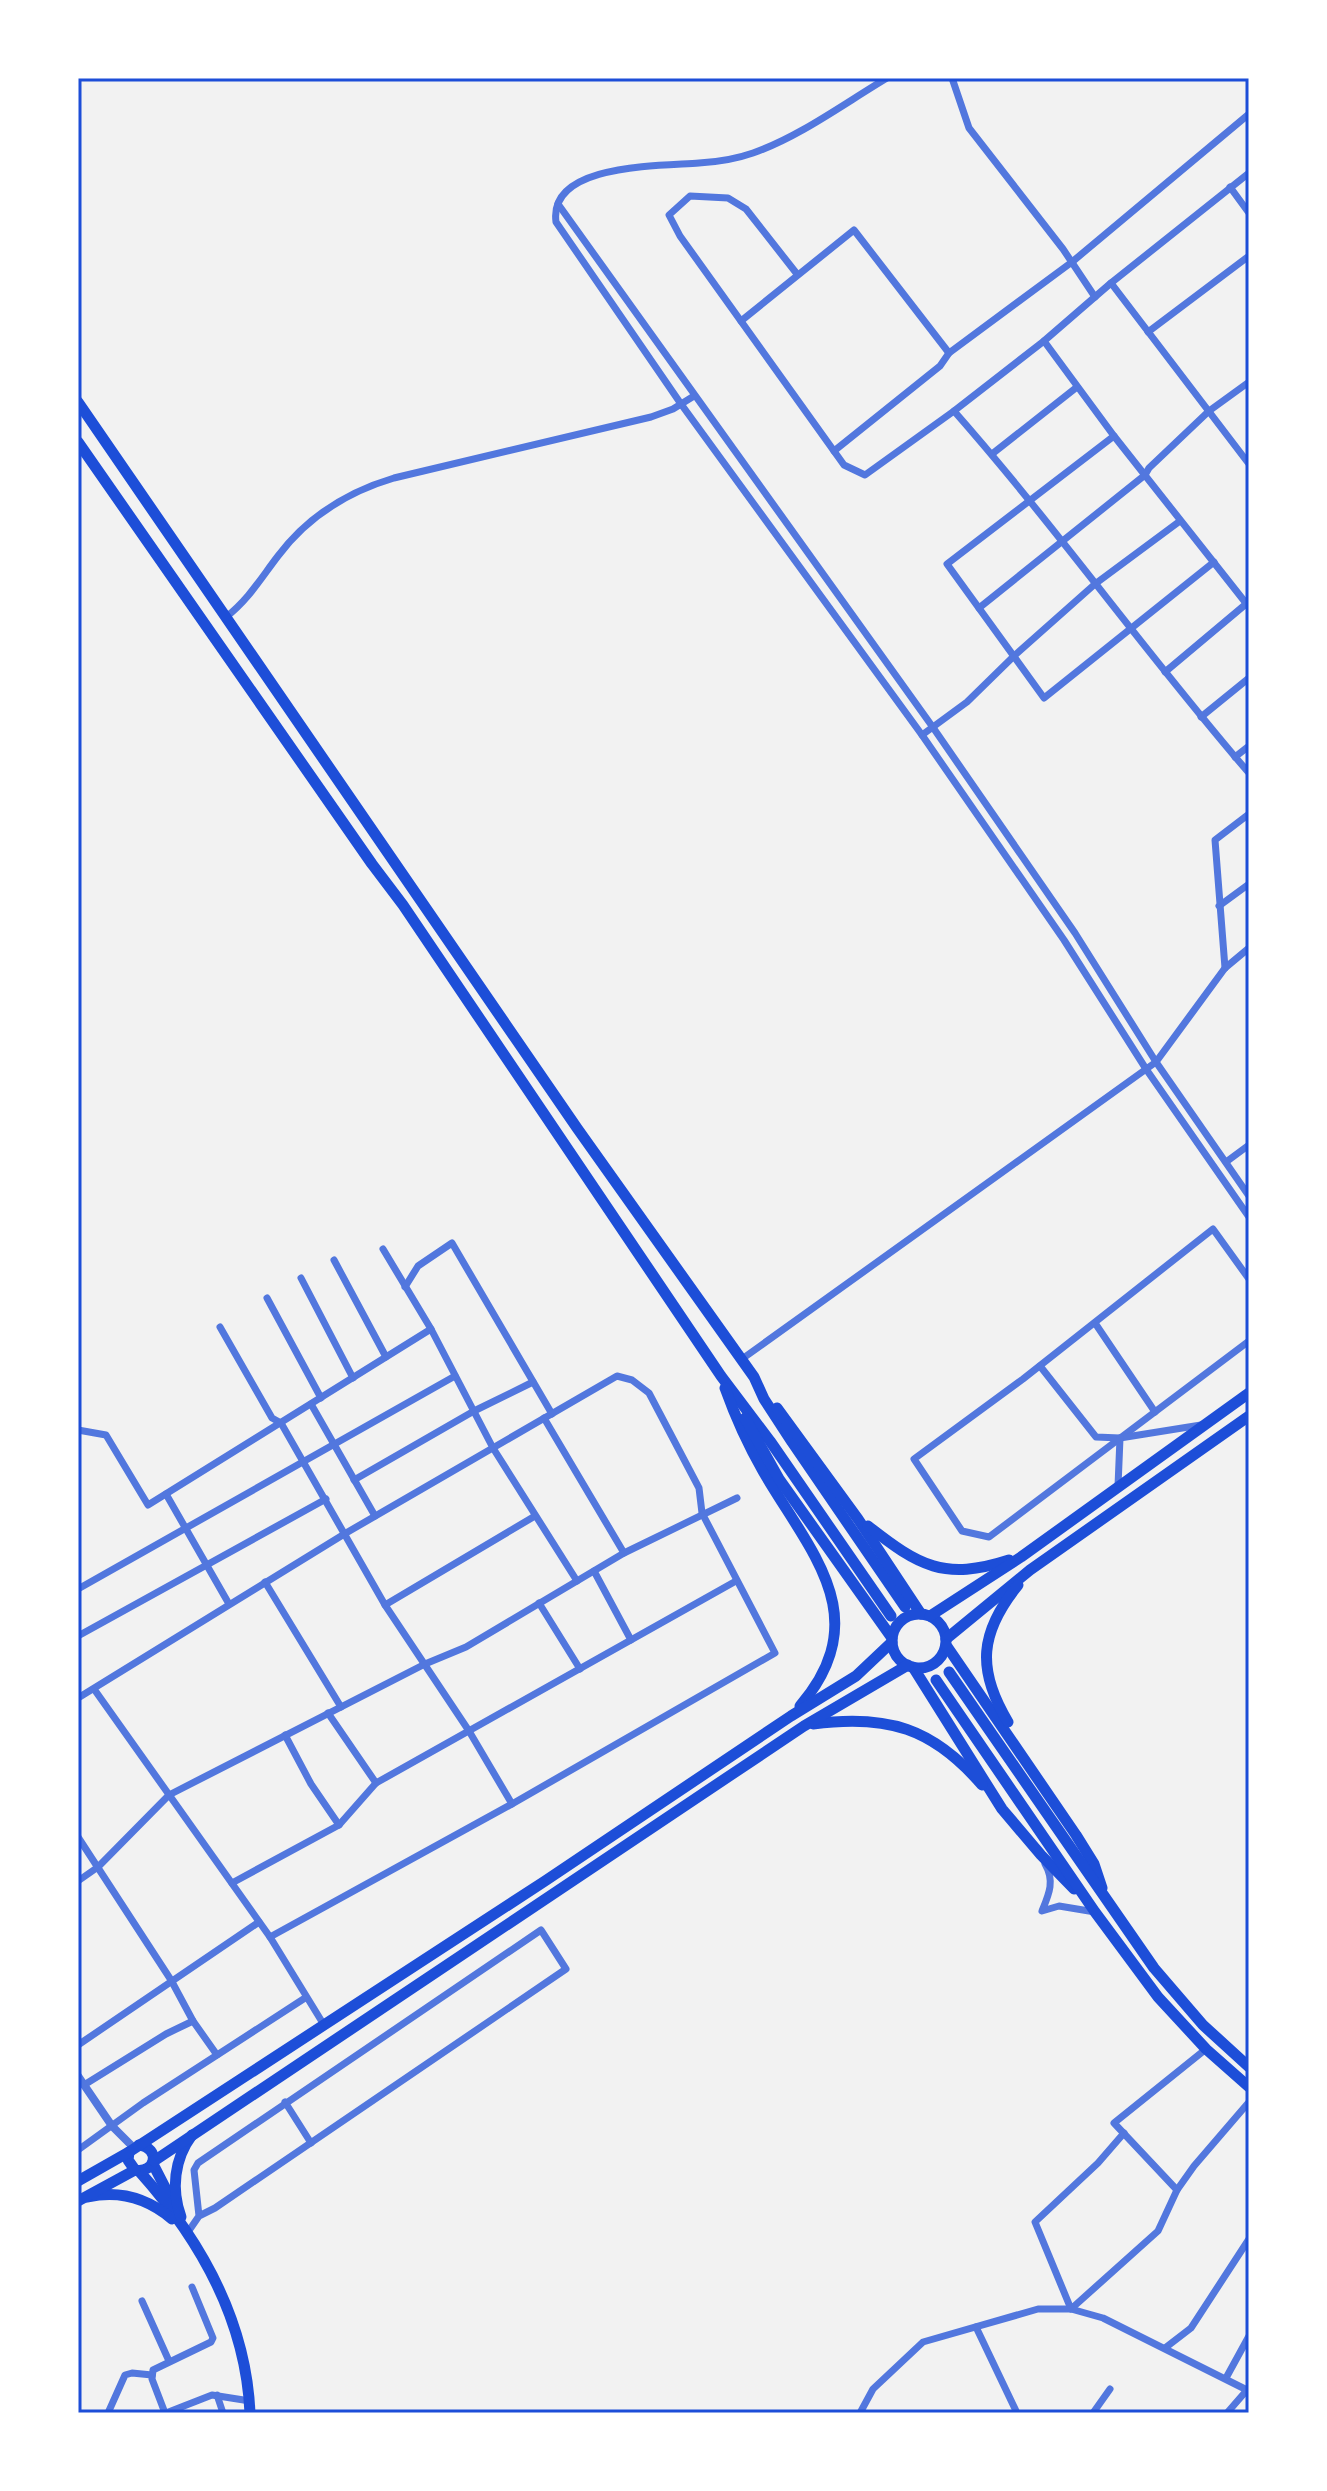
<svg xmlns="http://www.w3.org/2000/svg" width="1327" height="2491" viewBox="0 0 1327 2491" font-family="'Work Sans',sans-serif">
  <rect width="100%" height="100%" fill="#f2f2f2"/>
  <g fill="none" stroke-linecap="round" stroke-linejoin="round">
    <g stroke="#5277de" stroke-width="7">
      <path d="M887 78C845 103 799 137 753 153 736 159 717 162 699 163 662 166 548 163 556 222L681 404 922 735 1064 940 1146 1069 1249 1217"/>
      <path d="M952 78 969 128 1063 249 1095 297"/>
      <path d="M1249 173 1111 283 1044 341 1114 436 1249 607"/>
      <path d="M1230 187 1249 213"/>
      <path d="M558 204 932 726 1075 933 1156 1062 1249 1196"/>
      <path d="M797 274 746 209 728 198 690 196 669 215 680 236 844 465 865 475 954 411"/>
      <path d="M1111 283 1249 464"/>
      <path d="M741 321 854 230 949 353"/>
      <path d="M1148 332 1249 256"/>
      <path d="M1044 341 954 411C1057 528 1147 655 1249 773"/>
      <path d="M1114 436 947 564 1044 698 1214 562"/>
      <path d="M834 451 940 366 949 353 1072 262 1249 114"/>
      <path d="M992 454 1077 387"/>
      <path d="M979 608 1145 475 1149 468 1209 411 1249 382"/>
      <path d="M226 617C249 599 261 578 278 556 308 516 347 492 394 478L651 417 673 409 694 396"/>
      <path d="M1165 672 1246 604"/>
      <path d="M1201 717 1249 678"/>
      <path d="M922 735 967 702 1014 656 1095 584 1180 521"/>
      <path d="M1235 757 1249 746"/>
      <path d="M1219 906 1249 884"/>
      <path d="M1225 968 1215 840 1249 814"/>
      <path d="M1226 1162 1249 1145"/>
      <path d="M383 1249 431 1329 493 1448 577 1581"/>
      <path d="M334 1260 386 1357"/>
      <path d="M301 1278 353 1378"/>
      <path d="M1249 1279 1213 1229 1023 1379 914 1459 962 1531 989 1537 1249 1341"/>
      <path d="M405 1287 418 1266 452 1243 552 1414"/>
      <path d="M267 1298 321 1398"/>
      <path d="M1095 1323 1155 1412"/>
      <path d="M220 1327 272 1418 281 1423 385 1605 535 1516"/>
      <path d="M742 1359 1156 1062 1225 968 1249 948"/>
      <path d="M1040 1366 1096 1437 1120 1438 1201 1425"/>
      <path d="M311 1404 375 1516"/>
      <path d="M544 1418 624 1553"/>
      <path d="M78 1430 106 1435 148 1505 431 1329"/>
      <path d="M354 1480 474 1411 533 1382"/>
      <path d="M1118 1486 1120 1438"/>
      <path d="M166 1494 229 1604"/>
      <path d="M594 1571 631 1640"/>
      <path d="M265 1582 341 1707"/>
      <path d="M78 1589 455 1376"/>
      <path d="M539 1603 580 1669"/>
      <path d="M385 1605 469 1731 512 1804"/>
      <path d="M78 1636 326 1499"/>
      <path d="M94 1689 270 1937 324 2025"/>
      <path d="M78 1698 346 1533 617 1376 632 1380 649 1393 699 1488 702 1513 775 1653 512 1804 270 1937"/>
      <path d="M328 1713 376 1783"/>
      <path d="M285 1735 311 1784 339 1825"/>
      <path d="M78 1837 171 1980 193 2021 217 2055"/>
      <path d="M1045 1864C1055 1881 1049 1894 1042 1911L1059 1906 1095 1912"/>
      <path d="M78 1881 98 1867 169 1795 425 1664 466 1647 624 1553 737 1498"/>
      <path d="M232 1883 339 1825 376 1783 736 1581"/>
      <path d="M78 2045 259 1922"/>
      <path d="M84 2085 166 2034 193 2021"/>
      <path d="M285 2102 311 2143"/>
      <path d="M1124 2133 1098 2163 1035 2222 1071 2309 1158 2231 1177 2190 1194 2166 1249 2102"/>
      <path d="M78 2150 143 2103 305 1998"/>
      <path d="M1177 2190 1114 2123 1206 2049"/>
      <path d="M188 2232 199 2216 194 2170 198 2163 541 1930 566 1969 215 2208 199 2216"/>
      <path d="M142 2301 169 2361"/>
      <path d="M976 2327 1017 2413"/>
      <path d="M1165 2348 1191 2328 1249 2239"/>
      <path d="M1226 2378 1249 2336"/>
      <path d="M217 2395 223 2413"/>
      <path d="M108 2413 125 2375 132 2373 152 2375"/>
      <path d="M165 2413 152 2379 153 2370 211 2342 213 2338 192 2287"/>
      <path d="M166 2413 212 2395 250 2401"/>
      <path d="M860 2413 873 2389 923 2342 1038 2309H1071L1103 2318 1249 2391"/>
      <path d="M1093 2413 1110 2389"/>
      <path d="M1227 2413 1247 2390"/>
    </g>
    <path stroke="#5277de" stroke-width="8" d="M78 2076 112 2126 133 2147"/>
    <g stroke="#1d4ed8" stroke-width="11">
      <path d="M153 2164 173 2203"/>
      <path d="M139 2171C200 2239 246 2321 250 2413"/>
      <path d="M88 2197C120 2190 147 2198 172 2219"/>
      <path d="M181 2217C171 2190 174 2159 192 2135"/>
    </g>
    <g stroke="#1d4ed8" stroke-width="11">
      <path d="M78 402 577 1128 754 1377 764 1399 792 1442 905 1607"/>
      <path d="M78 442 372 864 403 905 721 1376 770 1441 891 1616"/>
      <path d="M725 1388C735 1416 748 1445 763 1471 809 1551 877 1616 800 1706"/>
      <path d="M777 1408 858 1519 921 1614"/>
      <path d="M745 1418 779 1479 892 1638"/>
      <path d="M868 1526C919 1566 944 1581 1009 1560"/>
      <circle cx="919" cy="1641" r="27"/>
      <path d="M930 1616 1021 1557 1249 1393"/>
      <path d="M946 1639 1030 1570 1249 1416"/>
      <path d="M946 1645 1076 1835 1094 1864 1102 1888"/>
      <path d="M913 1667 1002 1809 1041 1855 1074 1889"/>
      <path d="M949 1672 1154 1968 1203 2025 1249 2067"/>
      <path d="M936 1680 1095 1912 1158 1997 1206 2049 1249 2087"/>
      <path d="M1008 1722C976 1669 980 1632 1018 1585"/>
      <path d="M813 1724C887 1714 933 1728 982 1785"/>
      <path d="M129 2152 128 2160 135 2170C156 2174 161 2148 139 2145"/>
      <path d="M154 2161 804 1726 908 1665"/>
      <path d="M78 2181 129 2152 545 1881 791 1716 856 1676 892 1642"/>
      <path d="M78 2201 135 2170"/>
    </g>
  </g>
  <rect width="1327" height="2491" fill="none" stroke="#ffffff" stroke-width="160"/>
  <rect x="80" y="80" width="1167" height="2331" fill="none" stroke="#1d4ed8" stroke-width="3"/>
</svg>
